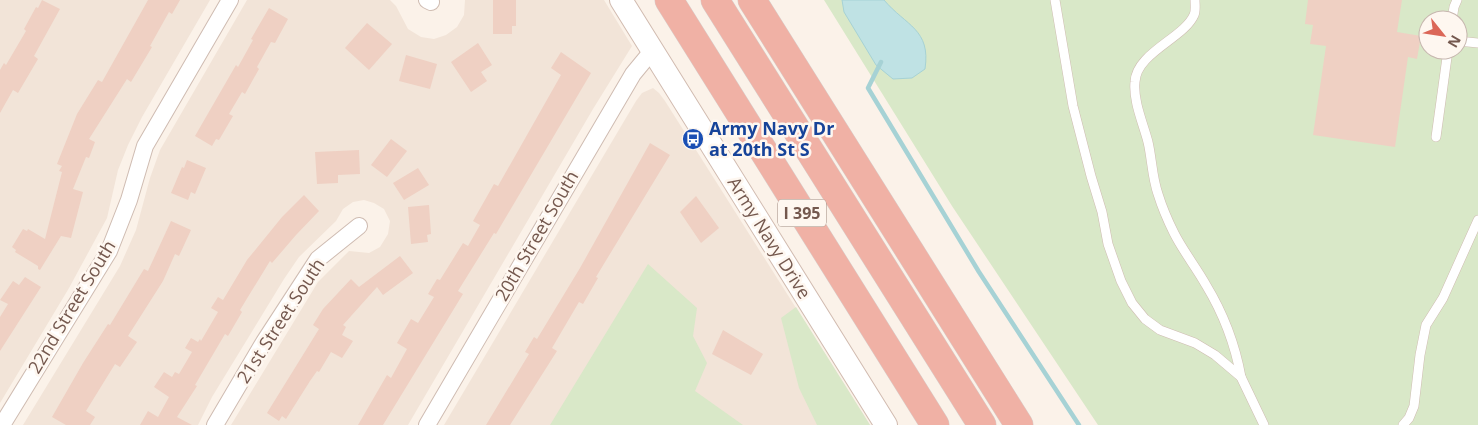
<svg xmlns="http://www.w3.org/2000/svg" width="1478" height="425" viewBox="0 0 1478 425" font-family="'Open Sans',sans-serif">
  <rect width="100%" height="100%" fill="#fbf2e9"/>
  <g fill="#f2e4d8">
    <path d="M0 0H210L142 117 128 145 118 170 107 218 69 288 0 403Z"/>
    <path d="M247 0H390L396 6 408 29 421 37 434 39 446 35 457 27 464 15 465 0H604L632 46 593 109 408 425H231L318 282 349 251 369 253 380 247 388 234 390 221 384 209 374 203 364 200 353 202 343 209 336 221 299 257 284 279 234 361 212 397 198 425H23L120 266 136 230 150 178 160 150Z"/>
    <path d="M653 88 659 93 665 101 870 425H444L636 101 642 93Z"/>
  </g>
  <g fill="#d9e8c8" fill-rule="evenodd">
    <path d="M824 0H1478V425H1098L952 206ZM1428 20H1458V50H1428Z"/>
    <path d="M648 264 697 308 693 336 707 363 695 391 743 425H550Z"/>
    <path d="M796 307 870 425H817L799 388 781 318Z"/>
  </g>
  <path fill="#bfe2e4" stroke="#a6d2d5" d="M842 0H884C906 26 931 29 925 69L912 78 893 79 876 65 844 12Z"/>
  <g fill="none" stroke-linecap="round" stroke-linejoin="round">
    <path stroke="#a6d2d5" stroke-width="4.5" d="M881 62 868 88 979 272 1079 425"/>
  </g>
  <g fill="#efd0c3">
    <path d="M42 0 60 9 34 56 38 59 18 93 13 90 0 113V70L4 63 6 65 26 31 24 29 36 7 38 8Z"/>
    <path d="M148 0H180L172 14 169 12 150 46 152 47 131 82 127 79 89 139 95 142 89 158 86 157 73 189 83 192 71 238 61 236 40 270 38 269V266L15 252 16 250 12 247 23 229 27 231 28 229 45 239 62 172 59 171 62 166 57 164 77 114 98 80 102 82Z"/>
    <path d="M493 0H516V26H512V34H493Z"/>
    <path d="M1308 0H1402L1397 32 1421 36 1417 59 1408 57 1395 147 1313 135 1326 46 1310 44 1313 25 1305 24Z"/>
    <path d="M269 8 288 19 275 43 271 42 257 67 259 69 245 94 242 92 229 114 233 116 219 140 216 139 212 146 195 136 236 65 238 67 253 40 251 39Z"/>
    <path d="M367 23 392 44 369 70 345 48Z"/>
    <path d="M478 43 492 65 481 72 487 81 471 92 451 62Z"/>
    <path d="M561 52 591 73 496 234 494 233 458 291 463 294 383 425H358L387 375 391 378 407 349 397 343 411 319 418 323 434 297 428 294 437 279 440 280 463 243 468 246 480 225 473 221 494 184 498 186 561 75 551 68Z"/>
    <path d="M406 55 437 64 430 89 399 81Z"/>
    <path d="M391 139 407 151 387 177 371 165Z"/>
    <path d="M650 143 670 155 596 277 598 278 583 304 579 302 552 348 557 351 510 425H486L529 354 525 352 534 337 537 339 580 268Z"/>
    <path d="M359 150 360 174 338 175V183L317 184 315 152Z"/>
    <path d="M187 160 206 168 195 194 191 192 188 200 171 193 182 167 184 168Z"/>
    <path d="M418 168 429 185 404 200 393 183Z"/>
    <path d="M304 195 319 211 296 235 272 263 270 261 240 310 242 312 228 336 225 334 195 385 197 386 177 417 192 425H140L148 411 158 417 169 397 154 387 164 372 172 377 175 372 179 374 192 352 185 348 191 338 198 342 200 339 201 341 218 312 211 308 218 297 223 300 247 260 282 217Z"/>
    <path d="M696 196 719 228 701 243 680 212Z"/>
    <path d="M429 205 431 234 427 235 428 242 411 244 408 207Z"/>
    <path d="M171 221 191 230 179 256 175 254 163 281 128 336 137 342 120 367 115 364 86 411 95 417 90 425H66L52 417 83 363 108 324 110 325 144 269 148 271Z"/>
    <path d="M400 256 413 273 383 295 377 287 343 325 346 327 342 335 353 341 342 358 331 352 319 372 317 371 310 381 286 419 282 416 279 421 267 413 319 329 313 325 323 309 351 279 359 287Z"/>
    <path d="M25 277 41 287 0 351V317L8 304 0 300 13 281 19 285Z"/>
    <path d="M723 330 763 354 751 375 712 354Z"/>
  </g>
  <g fill="none" stroke-linecap="round" stroke-linejoin="round">
    <g stroke="#cfbcb2" stroke-width="10">
      <g id="lane">
        <path d="M1055 0 1073 106 1091 176 1102 212 1108 244 1121 281 1132 303 1145 319 1160 330 1195 343 1215 355 1241 377 1264 425"/>
        <path d="M1195 0C1195 5 1196 11 1194 15 1184 38 1136 53 1135 82 1133 101 1143 123 1148 142 1152 159 1152 177 1158 194 1162 207 1168 221 1174 233 1183 251 1196 267 1206 285 1223 313 1235 344 1241 377"/>
        <path d="M1452 20 1454 7 1457 0"/>
        <path d="M1458 41 1478 43"/>
        <path d="M1436 137 1448 50"/>
        <path d="M1403 425 1409 418 1414 406 1420 355 1426 325 1443 298 1478 220"/>
      </g>
    </g>
    <g stroke="#cfbcb2" stroke-width="18">
      <g id="street">
        <path d="M427 0 431 2"/>
        <path d="M2 425 109 251 129 200 145 146 230 0"/>
        <path d="M215 425 264 342 318 259 359 226"/>
        <path d="M427 425 633 74 652 51"/>
      </g>
    </g>
    <g stroke="#d1bbb0" stroke-width="24">
      <path id="secondary" d="M621 0 886 425"/>
    </g>
    <g stroke="#d8d0cd" stroke-width="29">
      <g id="highway">
        <path d="M669 0 935 425"/>
        <path d="M715 0 982 425"/>
        <path d="M752 0 1019 425"/>
      </g>
    </g>
    <use href="#lane" stroke="#fff" stroke-width="9"/>
    <use href="#street" stroke="#fff" stroke-width="16"/>
    <use href="#secondary" stroke="#fff" stroke-width="22"/>
    <use href="#highway" stroke="#f0b1a5" stroke-width="28"/>
  </g>
  <defs>
    <g id="bus-disc" transform="scale(1.125)"><circle r="9.5" fill="#1a4fb4" stroke="#fef7f0"/><path d="M-5-6H5V4H4V6H2V4H-2V6H-4V4H-5ZM-3.5-4V0h7V-4ZM-3.5 1.2v1.5H-2V1.2ZM2 1.2v1.5H3.5V1.2Z" fill="#fff"/></g>
  </defs>
  <g fill-rule="evenodd">
    <use href="#bus-disc" x="693" y="139"/>
  </g>
  <g text-anchor="middle" stroke-width="5" stroke-linejoin="round" paint-order="stroke">
    <rect fill="#fef7f0" stroke="#9d887f" stroke-width="1" x="778" y="199.5" width="48" height="27" rx="4"/>
    <g font-size="16" font-weight="bold" fill="#74584e">
      <text x="802" y="219">I 395</text>
    </g>
    <g font-size="18" font-weight="bold" fill="#164399" stroke="#fef7f0" text-anchor="start">
      <text x="709" y="135">Army Navy Dr<tspan x="709" dy="21">at 20th St S</tspan></text>
    </g>
    <g font-size="18" fill="#74584e" stroke="#fef7f0">
      <text transform="translate(537 236) rotate(-60)" y="6">20th Street South</text>
      <text transform="translate(769 238) rotate(58)" y="6">Army Navy Drive</text>
      <text transform="translate(72 307) rotate(-59)" y="6">22nd Street South</text>
      <text transform="translate(281 321) rotate(-57)" y="6">21st Street South</text>
    </g>
  </g>
  <g transform="translate(1443 35) rotate(120)"><circle r="24" fill="#fef7f0" stroke="#c7b7af"/>
  <path d="M0-4L9 19L0 12L-9 19Z" fill="#db6758"/>
  <text y="-8" font-size="14" font-weight="bold" text-anchor="middle" fill="#74584e">N</text>
  </g>
</svg>
